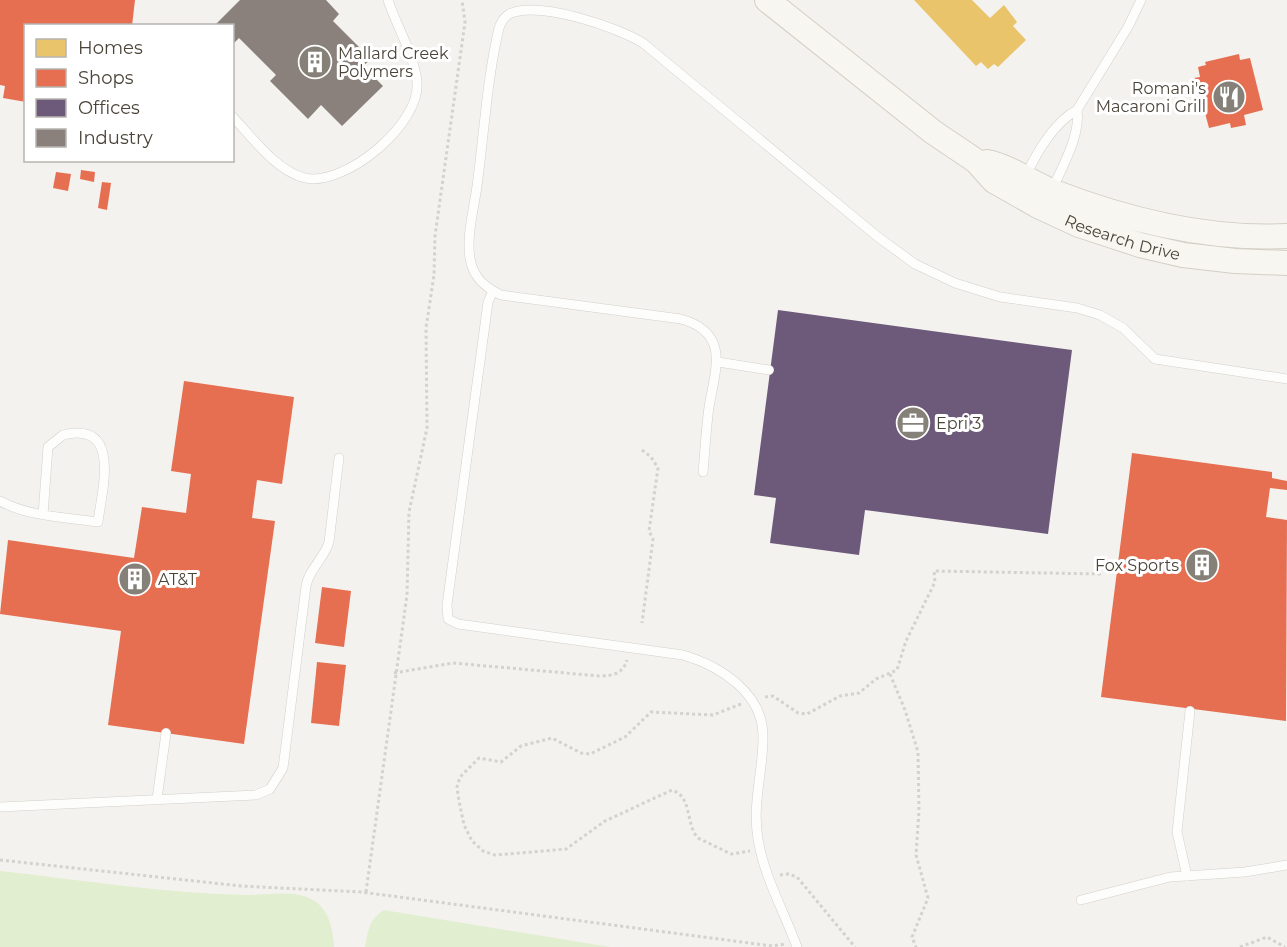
<svg xmlns="http://www.w3.org/2000/svg" width="1287" height="947" viewBox="0 0 1287 947" font-family="Montserrat,sans-serif">
  <rect width="100%" height="100%" fill="#f4f2ee"/>
  <g fill="#e1eecf">
    <path d="M0 871C83 880 166 894 250 895 270 895 298 889 316 902 329 911 334 932 334 947H0Z"/>
    <path d="M384 910 610 947H365C368 931 369 919 384 910Z"/>
  </g>
  <path fill="#e9c46a" d="M914 0H972L990 18 1004 5 1017 22 1013 26 1026 40 998 67 994 64 988 69 981 62 976 66Z"/>
  <g fill="#e76f51">
    <path d="M0 0H135L132 26H26V102L3 98 5 86 0 85Z"/>
    <path d="M1239 54 1240 60 1250 58 1263 110 1244 115 1246 125 1231 128 1230 123 1209 128 1205 113 1203 114 1194 78 1200 77 1198 67 1206 65 1205 62Z"/>
    <path d="M81 170 95 172 94 182 80 179Z"/>
    <path d="M56 172 71 174 68 191 53 188Z"/>
    <path d="M102 182 111 183 107 210 98 208Z"/>
    <path d="M184 381 294 397 282 484 257 480 252 518 275 521 244 744 108 725 121 631 0 614 8 540 134 558 142 507 186 513 191 474 171 471Z"/>
    <path d="M1132 453 1272 472V478L1287 481V490L1270 488 1266 517 1287 520 1286 721 1101 697Z"/>
    <path d="M322 587 351 591 344 647 315 643Z"/>
    <path d="M317 662 346 665 339 726 311 723Z"/>
  </g>
  <path fill="#6d597a" d="M778 310 1072 350 1048 534 865 510 859 555 770 543 776 498 754 495Z"/>
  <path fill="#8a817c" d="M240 0H326L339 14 333 21 371 59 363 66 383 86 342 126 321 105 308 119 270 81 276 75 239 38 232 45V26H214Z"/>
  <g fill="none" stroke-linecap="round" stroke-linejoin="round">
    <g stroke="#d2d0cb" stroke-width="10">
      <g id="lane">
        <path d="M1077 110 1128 27 1141 0"/>
        <path d="M232 116C252 137 276 171 305 178 345 187 421 124 417 82 415 57 396 25 388 0"/>
        <path d="M1025 178C1035 155 1054 122 1077 110 1081 135 1062 167 1052 190"/>
        <path d="M493 291 488 302 447 605 448 619 458 624 683 655C720 666 764 693 763 738 763 772 752 804 758 839 764 877 784 911 797 947"/>
        <path d="M718 362 769 370"/>
        <path d="M703 472C705 451 706 429 709 407 715 370 731 333 681 319L501 295C486 288 475 279 471 263 465 240 474 209 477 186 484 134 487 79 499 28 501 22 504 17 509 14 538 0 617 27 643 43L878 237 915 264 955 283 1000 297 1077 308 1100 315 1123 328 1155 359 1287 379"/>
        <path d="M0 501C29 517 65 517 98 522 102 489 122 421 63 435L48 447 43 515"/>
        <path d="M157 799 166 733"/>
        <path d="M0 807 256 795 270 789 283 768 306 586C309 569 324 559 329 542L339 458"/>
        <path d="M1187 876 1177 832 1190 711"/>
        <path d="M1081 900 1170 877 1245 872 1287 865"/>
      </g>
    </g>
    <g stroke="#d3cfc5" stroke-width="26">
      <g id="secondary">
        <path id="s1" d="M767 0 933 132 976 161 994 181 1038 206 1079 225 1140 245 1183 255 1235 261 1287 263"/>
        <path d="M987 162C1011 167 1031 183 1054 192 1127 220 1208 240 1287 236"/>
      </g>
    </g>
    <g stroke="#d3d2cc" stroke-width="3" stroke-dasharray="3 3" stroke-linecap="butt">
      <path d="M642 450 651 457 658 468 649 531 653 539 642 623"/>
      <path d="M394 673 453 663 599 676C612 676 623 674 627 660"/>
      <path d="M890 674 905 710 918 752 919 811 916 855 928 898 912 937 916 947"/>
      <path d="M765 697 773 696 798 713 807 714 840 696 859 693 876 679 897 670 906 641 935 582 934 571 1102 574"/>
      <path d="M741 704 713 715 651 712 625 737 590 754 581 753 552 738 521 746 501 762 479 758 460 777 457 787 459 801 464 825 472 841 483 851 495 855 566 849 605 821 672 790C693 797 685 824 698 838L731 854 750 851"/>
      <path d="M0 860 241 886 361 892 772 946 785 944"/>
      <path d="M780 875 788 874 797 877 855 947"/>
      <path d="M366 892 407 595 409 512 427 428 426 328 434 275 435 236 465 22 462 0"/>
      <path d="M1240 947 1267 937 1285 947"/>
    </g>
    <use href="#lane" stroke="#fdfdfc" stroke-width="9"/>
    <use href="#secondary" stroke="#f7f6f1" stroke-width="24"/>
  </g>
  <defs>
    <g id="building-disc" transform="scale(1.725)"><circle r="9.5" fill="#868178" stroke="#fff"/><path d="M-4-6H4V6H1V3H-1V6H-4ZM-2.5-4.3h1.7v1.8h-1.7ZM.8-4.3h1.7v1.8H.8ZM-2.5-1h1.7V.8h-1.7ZM.8-1h1.7V.8H.8Z" fill="#fff"/></g>
    <g id="restaurant-disc" transform="scale(1.725)"><circle r="9.5" fill="#868178" stroke="#fff"/><path d="M-5-6h1v4h1v-4h1v4h1v-4h1v5L-1.5 .5V6h-2V.5L-5-1ZM5-6V6H3V1.5H1.5Q1.5-4 5-6Z" fill="#fff"/></g>
    <g id="office-disc" transform="scale(1.725)"><circle r="9.5" fill="#868178" stroke="#fff"/><path d="M-6-3h4V-5.5h4V-3h4V5H-6ZM-1-4.5V-3h2v-1.5ZM-6 0V1H6V0Z" fill="#fff"/></g>
  </defs>
  <g fill-rule="evenodd">
    <use href="#building-disc" x="315" y="62"/>
    <use href="#restaurant-disc" x="1229" y="97"/>
    <use href="#office-disc" x="913" y="423"/>
    <use href="#building-disc" x="1202" y="565"/>
    <use href="#building-disc" x="135" y="579"/>
  </g>
  <g text-anchor="middle" stroke-width="6" stroke-linejoin="round" paint-order="stroke">
    <g font-size="16" fill="#4b4439" stroke="#fff" text-anchor="start">
      <text x="338" y="59">Mallard Creek<tspan x="338" dy="18">Polymers</tspan></text>
      <text x="1206" y="94" text-anchor="end">Romani's<tspan x="1206" dy="18">Macaroni Grill</tspan></text>
      <text x="936" y="429">Epri 3</text>
      <text x="1179" y="571" text-anchor="end">Fox Sports</text>
      <text x="158" y="585">AT&amp;T</text>
    </g>
    <g font-size="16" fill="#4b4439" stroke="#fff">
      <text dy="6" stroke="none"><textPath href="#s1" startOffset="432">Research Drive</textPath></text>
    </g>
  </g>
  <rect x="24" y="24" width="210" height="138" fill="#ffffff" stroke="#b7b4b0" stroke-width="1.5"/>
  <rect x="36" y="39" width="30" height="18" fill="#e9c46a" stroke="#b7b4b0" stroke-width="1.5"/>
  <text x="78" y="54" font-size="18" fill="#4b4439">Homes</text>
  <rect x="36" y="69" width="30" height="18" fill="#e76f51" stroke="#b7b4b0" stroke-width="1.5"/>
  <text x="78" y="84" font-size="18" fill="#4b4439">Shops</text>
  <rect x="36" y="99" width="30" height="18" fill="#6d597a" stroke="#b7b4b0" stroke-width="1.5"/>
  <text x="78" y="114" font-size="18" fill="#4b4439">Offices</text>
  <rect x="36" y="129" width="30" height="18" fill="#8a817c" stroke="#b7b4b0" stroke-width="1.5"/>
  <text x="78" y="144" font-size="18" fill="#4b4439">Industry</text>
</svg>
